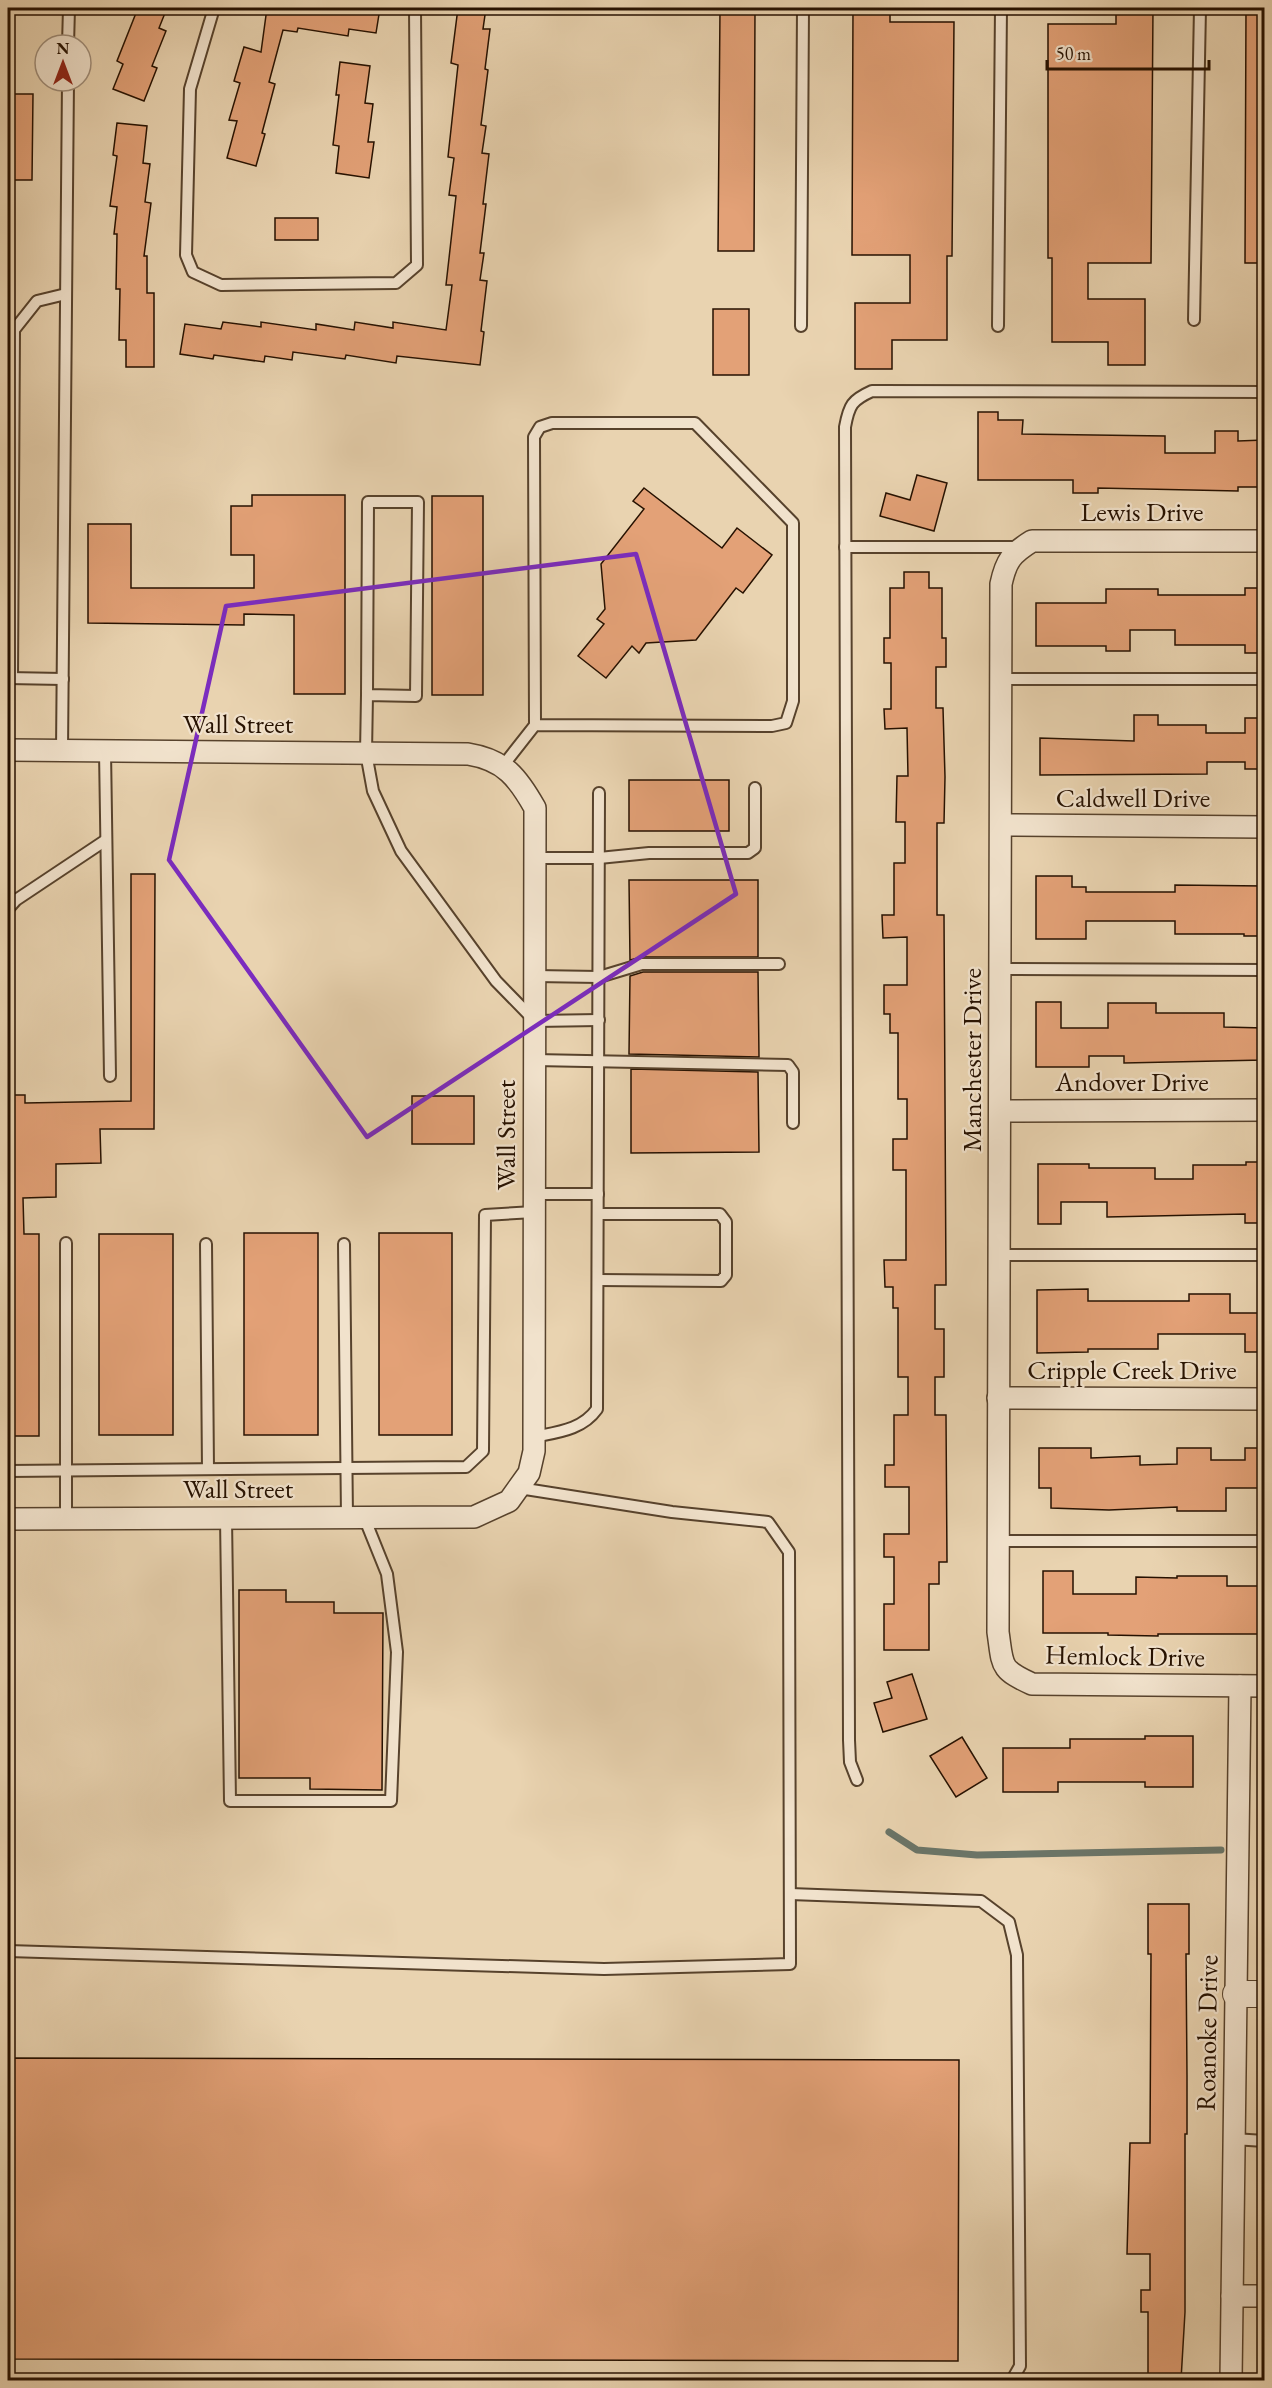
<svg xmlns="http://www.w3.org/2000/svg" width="1272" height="2388" viewBox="0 0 1272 2388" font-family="'EB Garamond',serif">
  <rect width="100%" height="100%" fill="#e9d3b0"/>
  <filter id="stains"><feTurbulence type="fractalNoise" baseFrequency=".00333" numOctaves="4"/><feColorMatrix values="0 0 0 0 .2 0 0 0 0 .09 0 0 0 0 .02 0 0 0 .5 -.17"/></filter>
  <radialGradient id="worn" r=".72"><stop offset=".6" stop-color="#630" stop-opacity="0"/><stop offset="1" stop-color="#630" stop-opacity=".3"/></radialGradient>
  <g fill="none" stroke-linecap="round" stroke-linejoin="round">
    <path stroke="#6a7568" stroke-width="7" d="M889 1832 917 1850 977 1855 1221 1850"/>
  </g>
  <g fill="#e3a177" stroke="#261100" stroke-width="1.5">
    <path d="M138 8H167L159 28 166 31 152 66 157 68 144 101 113 89 123 64 117 61Z"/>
    <path d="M267 8H380L376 33 349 29 348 36 298 28 297 32 283 30 269 82 275 84 262 133 265 134 256 166 227 158 237 121 229 120 240 83 234 81 244 47 261 52Z"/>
    <path d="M458 8H486L483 29H490L485 69 488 70 481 125 486 126 482 153 489 154 483 204H486L480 253H484L480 280 487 281 481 331 484 332 480 365 397 356 396 363 346 355 345 359 293 352 292 360 265 356 264 362 214 355 213 359 180 354 185 324 221 329 223 322 261 327V322L316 330V324L354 330 355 322 393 328V322L446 330 452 285H446L456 196 449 195 454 158 448 157 458 65 451 63Z"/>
    <path d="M720 8H755L754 251H718Z"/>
    <path d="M853 8H890V22H954L952 256H947V340H892V369H855V303H910V255H852Z"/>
    <path d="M1116 8H1153L1151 263H1088V299H1145V365H1108V342H1052V258H1048V24H1116Z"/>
    <path d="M1246 8H1264V263H1245Z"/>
    <path d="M340 62 370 66 365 103 373 104 368 142H374L369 178 336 173 339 146 333 145 339 95H336Z"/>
    <path d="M8 94H33L32 180H8Z"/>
    <path d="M117 123 147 126 143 163 150 164 145 202 151 203 144 256H147V293H154V367H126V340H119L120 289H116L117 234H114L117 207 110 206 117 156 113 155Z"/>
    <rect x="275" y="218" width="43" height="22"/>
    <rect x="713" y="309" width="36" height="66"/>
    <path d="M978 412H998V420H1023L1022 434 1165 436V453H1215V431H1238V441L1264 440V487H1238V491L1098 488V493H1073V480H978Z"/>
    <path d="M917 475 947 483 934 531 880 516 886 493 910 500Z"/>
    <path d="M644 488 722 548 737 528 772 555 743 593 736 588 696 640 646 643 639 653 632 646 606 678 578 656 604 624 597 619 605 609 601 564 644 509 633 501Z"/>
    <path d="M252 495H345V694H294V615L244 614V625L88 623V524H131V588H254V555H231V506H252Z"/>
    <rect x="432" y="496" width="51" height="199"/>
    <path d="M904 572H929V588H942V638H946V667H936V708H943L945 777 944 823H937V915H944L946 1285H935V1329H944V1377H935V1415H946L947 1562H939V1584H929V1650H884V1604H894V1557H884V1534H909V1487H885V1465H894V1415H908V1377H898V1308H893V1287H885L884 1260H906V1170H893V1139H907V1099H898V1033H890V1014H884V985H907V937L883 938 882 915H894V863H905V822H896L897 776H908L907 728 885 729 884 709H891V663H884V638H890V588H904Z"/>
    <path d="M1245 588H1264V653H1245V645H1175V630H1130V651H1106V646H1036V603H1106V589H1158V595H1245Z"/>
    <path d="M1134 715H1158V725H1206V733H1245V718H1264V769H1245V762H1207V774L1040 775V738L1134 741Z"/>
    <rect x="629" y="780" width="100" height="51"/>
    <path d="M131 874H155L154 1129H100L101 1163 56 1164V1197L23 1198 24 1234H39V1436H8V1095H25V1103L131 1101Z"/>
    <path d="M1036 876H1072V887H1086V892H1175V885L1264 886V936H1244V934H1175V921H1086V939H1036Z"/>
    <path d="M629 880H758V957H642L630 960Z"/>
    <path d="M643 972H758L759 1057 629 1054 630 976Z"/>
    <path d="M1036 1002H1061V1028H1108V1003H1156V1013H1224V1027L1264 1028V1060L1124 1063V1056H1089V1067H1036Z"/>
    <path d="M631 1069 758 1072 759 1152 631 1153Z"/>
    <rect x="412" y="1096" width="62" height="48"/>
    <path d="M1246 1162H1264V1223H1245V1214L1107 1217V1202H1061V1224H1038V1164H1089V1168H1155V1179H1193V1165H1246Z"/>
    <rect x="244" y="1233" width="74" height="202"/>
    <rect x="379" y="1233" width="73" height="202"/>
    <rect x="99" y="1234" width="74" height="201"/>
    <path d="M1088 1289V1301H1189V1294H1230V1313H1264V1352H1245V1334H1158V1349H1088V1352L1037 1353V1290Z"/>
    <path d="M1039 1448H1091V1458L1140 1456V1465L1177 1464V1448H1211V1460H1245V1448H1264V1488H1226V1511H1177V1507L1109 1510 1051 1508V1488H1039Z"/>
    <path d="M1043 1571H1073V1594H1136V1577L1177 1578V1576H1227V1586H1264V1634H1158V1636L1108 1635V1633H1043Z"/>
    <path d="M239 1590H286V1602H334V1613H383L382 1790 310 1789V1778H239Z"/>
    <path d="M912 1674 927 1719 883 1732 874 1703 892 1698 887 1682Z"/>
    <path d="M1145 1736H1193V1787H1145V1782H1058V1792H1003V1748H1070V1739H1145Z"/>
    <path d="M962 1737 987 1778 956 1797 930 1756Z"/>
    <path d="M1148 1904H1189V1954H1186L1187 2075V2134H1185V2312L1181 2380H1148V2312H1141V2290H1150V2254H1127L1130 2143H1150L1151 1954H1148Z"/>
    <path d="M8 2058 959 2060 958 2361 8 2359Z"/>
  </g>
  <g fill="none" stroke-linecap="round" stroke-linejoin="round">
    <g stroke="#57422c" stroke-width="14">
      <g id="service">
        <path d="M214 8 190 89 186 255 193 272 221 285 396 283 417 265 415 8"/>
        <path d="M68 45 69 8"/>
        <path d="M1194 320 1200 8"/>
        <path d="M801 326 803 8"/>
        <path d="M998 326 1001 8"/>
        <path d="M845 547H1019"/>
        <path d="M8 678 63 679"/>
        <path d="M12 678 14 330 37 301 66 294"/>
        <path d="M1001 679H1264"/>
        <path d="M367 695 368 502H418L416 696 367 695 366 753 373 791 401 851 496 981 535 1021 599 1020"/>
        <path d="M62 751 68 81"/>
        <path d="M105 751 110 1076"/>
        <path d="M502 767 535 725 534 437 540 427 552 423H695L793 523V701L786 723 772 726 535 725"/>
        <path d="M535 858H599L649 853H748L755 848V788"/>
        <path d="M8 909 16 900 106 840"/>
        <path d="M1001 969 1264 970"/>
        <path d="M535 976 599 977 642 964H779"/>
        <path d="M535 1060 788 1065 793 1072V1123"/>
        <path d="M534 1194H598"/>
        <path d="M598 1214H720L726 1222V1275L721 1281 599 1280"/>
        <path d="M206 1244 208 1469"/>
        <path d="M344 1244 347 1517"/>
        <path d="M999 1255H1264"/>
        <path d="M534 1437C558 1432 582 1430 597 1409L599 793"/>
        <path d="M8 1471 466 1467 483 1451 485 1215 534 1212"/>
        <path d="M226 1518 230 1801H391L397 1652 387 1574 364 1517"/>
        <path d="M66 1519V1243"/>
        <path d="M998 1541H1264"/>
        <path d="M857 1780 850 1762 849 1740 845 427C849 405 852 400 872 391L1264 392"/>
        <path d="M790 1894 981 1901 1009 1922 1017 1955 1020 2366 1012 2380"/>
        <path d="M8 1951 604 1969 790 1964 789 1552 768 1522 672 1512 519 1488"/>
        <path d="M1234 2139 1264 2141"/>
      </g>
    </g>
    <g stroke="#57422c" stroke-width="24">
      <g id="minor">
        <path d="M1264 541H1032C1011 554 1006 561 1001 584L998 1632C1003 1666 999 1669 1032 1684L1264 1686"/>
        <path d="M8 750 468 754C505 760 518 778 535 808L534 1451 529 1473 509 1501 474 1517 8 1519"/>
        <path d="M1002 825 1264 827"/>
        <path d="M1001 1111 1264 1110"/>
        <path d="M998 1398 1264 1399"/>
        <path d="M1232 2296H1264"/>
        <path d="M1231 2380 1240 1686"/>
      </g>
    </g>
    <g stroke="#57422c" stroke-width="28">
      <path id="tertiary" d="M1236 1994H1264"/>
    </g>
    <use href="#service" stroke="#f1e2cc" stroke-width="10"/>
    <use href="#minor" stroke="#f1e2cc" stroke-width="21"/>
    <use href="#tertiary" stroke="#f1e2cc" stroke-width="26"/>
  </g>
  <path fill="none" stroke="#7b2cbf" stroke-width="4.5" stroke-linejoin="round" d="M636 554 736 894 367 1137 169 860 226 606Z"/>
  <g text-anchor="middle" stroke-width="4.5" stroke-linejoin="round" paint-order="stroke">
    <g font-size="27" fill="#261100" stroke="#f1e2cc">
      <text x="1142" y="521">Lewis Drive</text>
      <text x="238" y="733">Wall Street</text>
      <text x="1133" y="807">Caldwell Drive</text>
      <text transform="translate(972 1060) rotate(-90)" y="9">Manchester Drive</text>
      <text x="1132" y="1091">Andover Drive</text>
      <text transform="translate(506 1135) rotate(-90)" y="9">Wall Street</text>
      <text x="1132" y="1379">Cripple Creek Drive</text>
      <text x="238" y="1498">Wall Street</text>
      <text transform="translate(1125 1656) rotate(1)" y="9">Hemlock Drive</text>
      <text transform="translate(1207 2033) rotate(-89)" y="9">Roanoke Drive</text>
    </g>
  </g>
  <rect width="1272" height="2388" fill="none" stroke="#e9d3b0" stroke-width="30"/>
  <rect x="9" y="9" width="1254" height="2370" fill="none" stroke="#261100" stroke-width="3"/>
  <rect x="15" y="15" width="1242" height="2358" fill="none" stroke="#261100" stroke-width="1.5"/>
  <g transform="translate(63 63)"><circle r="28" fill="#f1e2cc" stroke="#a08e7a" stroke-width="1.5"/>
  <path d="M0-4.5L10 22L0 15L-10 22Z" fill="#8f2418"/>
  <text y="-9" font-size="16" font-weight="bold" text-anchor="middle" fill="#261100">N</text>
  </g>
  <path d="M1047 60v9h162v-9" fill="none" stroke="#261100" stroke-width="3"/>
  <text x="1056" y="60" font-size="18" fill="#261100" stroke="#f1e2cc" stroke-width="4.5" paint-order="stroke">50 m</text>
  <rect width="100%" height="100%" filter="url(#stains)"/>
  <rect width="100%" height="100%" fill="url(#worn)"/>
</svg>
